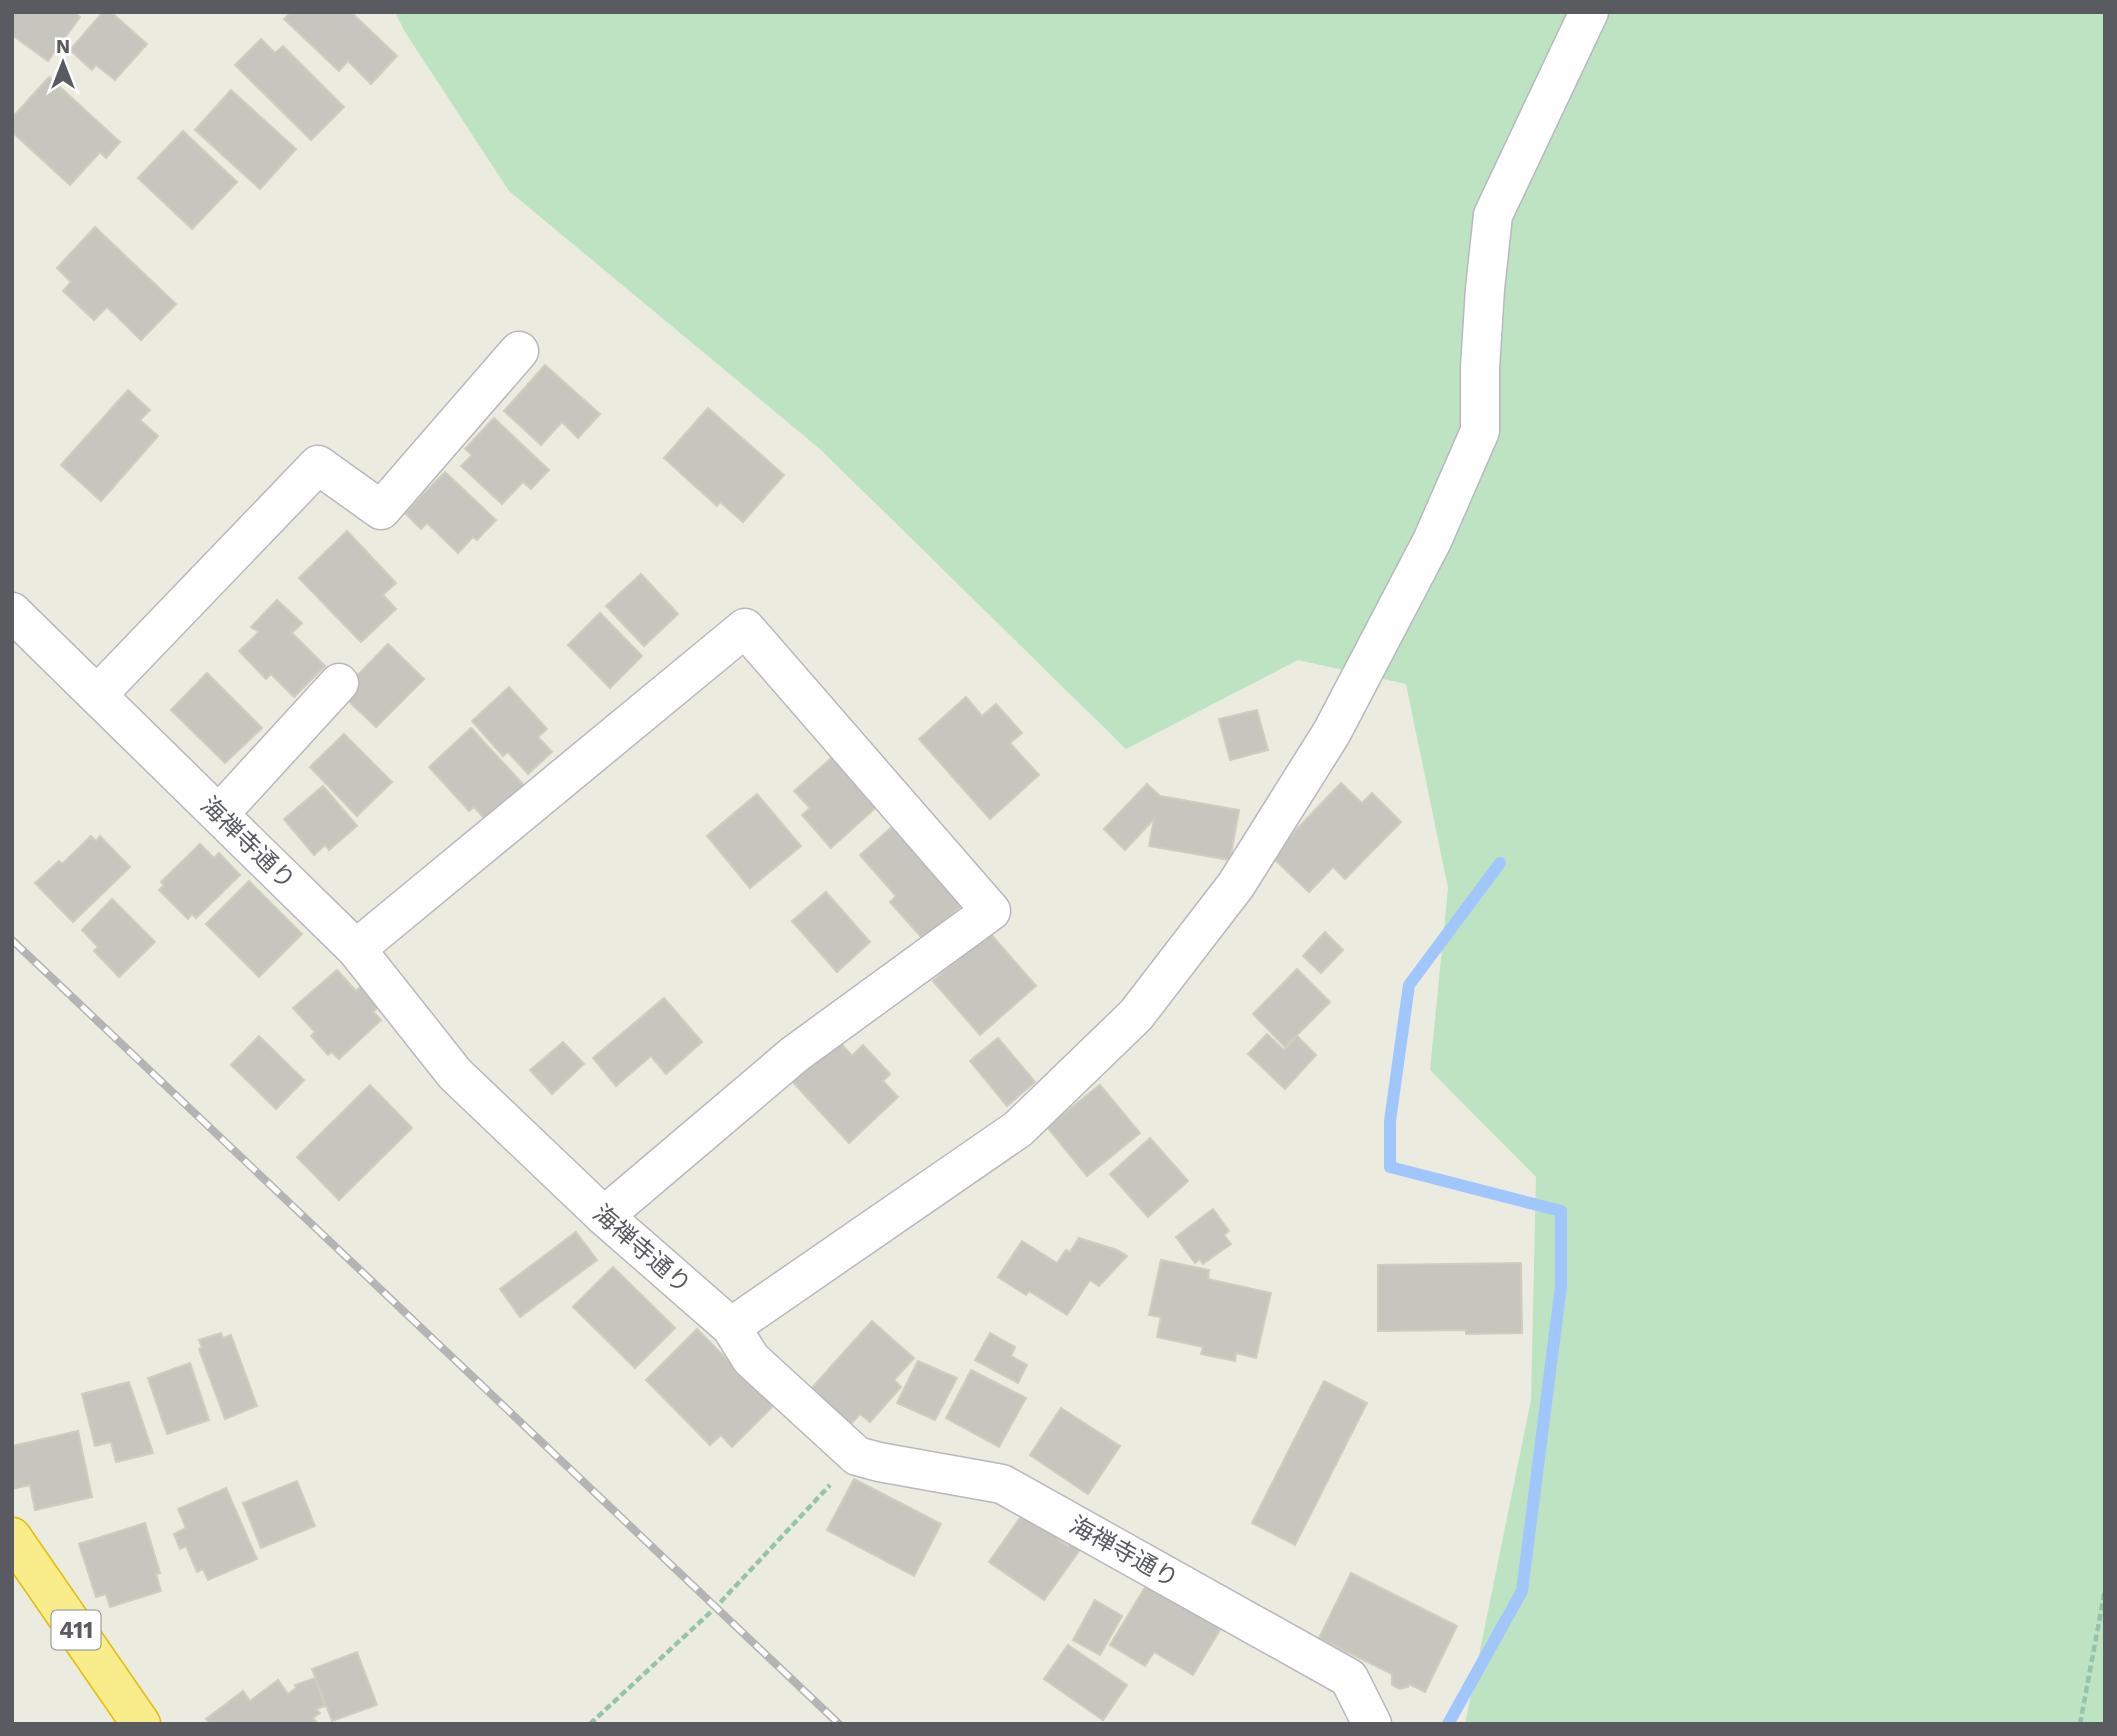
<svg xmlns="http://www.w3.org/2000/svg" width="2117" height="1736" viewBox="0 0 2117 1736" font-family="'Work Sans','Noto Sans JP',sans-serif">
  <rect width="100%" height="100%" fill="#ebebe0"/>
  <path fill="#bde3c3" d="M395 12H2105V1724H1465L1531 1400 1536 1177 1430 1070 1448 888 1406 684 1298 660 1126 749 820 449 509 191 405 32Z"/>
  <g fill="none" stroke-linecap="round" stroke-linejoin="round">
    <path stroke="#a1c6fb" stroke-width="12" d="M1448 1724 1522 1591 1561 1286V1211L1390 1167V1121L1409 985 1500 863"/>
  </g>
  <g fill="#c6c5be" stroke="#d0cdbf" stroke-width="2">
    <path d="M12 12H73L80 17 48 61 12 35Z"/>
    <path d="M103 12H111L147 44 115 80 96 65 92 70 70 50Z"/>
    <path d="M291 12H351L397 56 371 84 348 61 339 71 284 19Z"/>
    <path d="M261 39 275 53 283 46 344 107 311 140 235 65Z"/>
    <path d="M49 77 120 142 106 158 100 152 70 185 12 132V118Z"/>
    <path d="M231 90 296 149 260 189 195 130Z"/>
    <path d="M183 131 237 182 192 229 138 178Z"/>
    <path d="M95 227 176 304 141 340 107 307 94 320 63 291 71 282 57 268Z"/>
    <path d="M545 365 600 414 578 438 562 422 541 445 504 411Z"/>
    <path d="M128 390 150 410 140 420 158 436 101 501 61 465Z"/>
    <path d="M708 408 784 475 743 522 720 502 717 506 664 458Z"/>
    <path d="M494 418 549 470 531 489 523 482 502 504 461 466 472 455 465 449Z"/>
    <path d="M445 472 496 520 477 540 473 537 458 553 427 523 421 529 405 513Z"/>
    <path d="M347 531 396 583 383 595 396 609 361 642 299 578Z"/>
    <path d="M641 574 678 614 644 646 606 606Z"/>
    <path d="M277 600 302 623 292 633 325 666 294 697 271 674 266 679 239 651 259 632 251 627Z"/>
    <path d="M600 613 642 656 610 688 568 645Z"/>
    <path d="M388 644 424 679 376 727 340 693Z"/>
    <path d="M207 673 262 728 225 763 171 710Z"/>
    <path d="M509 687 547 729 538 737 552 752 528 774 508 752 503 756 472 721Z"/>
    <path d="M966 697 982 716 996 704 1022 733 1010 743 1039 775 990 819 919 739Z"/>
    <path d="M1257 710 1268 750 1230 760 1219 719Z"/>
    <path d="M471 728 534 796 496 831 474 807 469 811 429 767Z"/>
    <path d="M344 734 392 782 357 816 310 767Z"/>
    <path d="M837 753 882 802 831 848 802 815 810 808 794 791Z"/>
    <path d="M1341 783 1362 803 1372 793 1401 822 1345 879 1333 867 1309 892 1271 856Z"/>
    <path d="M1147 784 1160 796 1239 810 1230 860 1149 846 1154 819 1125 850 1104 829Z"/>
    <path d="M323 786 357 826 329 850 325 845 314 855 284 819Z"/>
    <path d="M757 794 801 846 750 888 707 836Z"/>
    <path d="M900 820 969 899 923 939 890 902 896 896 860 855Z"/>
    <path d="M91 836 96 841 100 836 130 867 73 922 35 883 59 861 62 864Z"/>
    <path d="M200 844 214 858 219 853 240 875 196 918 192 914 188 919 159 890 164 885 161 882Z"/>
    <path d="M249 881 302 934 259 977 206 924Z"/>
    <path d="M826 892 870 942 837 972 792 921Z"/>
    <path d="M112 899 155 942 119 977 94 951 98 947 82 930Z"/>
    <path d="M989 932 1036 986 980 1035 933 981Z"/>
    <path d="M1325 932 1343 950 1321 973 1303 956Z"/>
    <path d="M1297 969 1330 1002 1285 1047 1253 1014Z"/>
    <path d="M337 970 356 991 364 984 382 1004 373 1012 381 1020 339 1059 332 1052 328 1055 311 1036 315 1032 293 1008Z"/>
    <path d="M664 998 702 1042 666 1074 651 1056 616 1086 593 1058Z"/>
    <path d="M1267 1034 1284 1050 1297 1036 1316 1055 1285 1089 1248 1054Z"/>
    <path d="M259 1036 304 1080 276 1109 231 1065Z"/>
    <path d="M836 1038 852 1056 863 1045 890 1074 883 1081 898 1097 849 1143 791 1080Z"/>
    <path d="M998 1038 1035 1082 1007 1106 970 1061Z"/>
    <path d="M563 1042 584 1064 552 1094 530 1070Z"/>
    <path d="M370 1085 412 1128 339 1200 297 1157Z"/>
    <path d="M1100 1085 1140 1133 1087 1176 1047 1127Z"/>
    <path d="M1150 1138 1188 1181 1148 1217 1110 1174Z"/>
    <path d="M1213 1209 1229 1231 1224 1235 1231 1244 1203 1264 1199 1259 1195 1263 1176 1237Z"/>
    <path d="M576 1232 597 1260 520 1317 500 1289Z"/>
    <path d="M1079 1238 1117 1250 1127 1256 1099 1286 1090 1280 1067 1315 1029 1291 1026 1295 998 1277 1022 1241 1057 1263 1066 1250 1070 1252Z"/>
    <path d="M1161 1260 1209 1270 1208 1279 1271 1293 1256 1358 1236 1353 1235 1361 1201 1354 1203 1347 1157 1337 1161 1317 1149 1315Z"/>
    <path d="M1521 1263 1522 1333 1466 1334V1330L1378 1331V1265Z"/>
    <path d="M613 1267 675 1328 635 1368 573 1307Z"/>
    <path d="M872 1321 914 1358 894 1380 901 1387 870 1422 860 1414 850 1425 810 1390Z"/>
    <path d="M697 1329 773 1406 732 1447 721 1435 710 1445 646 1380Z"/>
    <path d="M221 1333 223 1338 231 1335 257 1406 225 1419 199 1349 202 1348 199 1340Z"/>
    <path d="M990 1333 1015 1347 1011 1356 1027 1365 1018 1383 975 1360Z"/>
    <path d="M918 1361 957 1378 935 1420 897 1403Z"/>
    <path d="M190 1363 209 1420 167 1434 148 1378Z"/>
    <path d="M971 1370 1026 1398 999 1447 946 1418Z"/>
    <path d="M1324 1381 1367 1403 1295 1545 1252 1523Z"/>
    <path d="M129 1382 153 1453 116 1462 111 1442 95 1446 82 1394Z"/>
    <path d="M1061 1408 1120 1446 1088 1494 1030 1455Z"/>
    <path d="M78 1431 92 1497 35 1510 30 1485 12 1489V1446Z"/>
    <path d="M854 1479 941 1524 914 1576 827 1530Z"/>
    <path d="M297 1481 315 1526 261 1548 243 1503Z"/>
    <path d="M226 1488 257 1559 208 1580 203 1569 197 1572 186 1546 180 1549 174 1534 186 1528 178 1509Z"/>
    <path d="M1031 1502 1066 1527 1057 1539 1068 1546 1071 1541 1081 1548 1044 1600 989 1562Z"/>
    <path d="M145 1523 160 1573 156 1574 161 1591 110 1607 106 1594 96 1597 79 1544Z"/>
    <path d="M1351 1573 1457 1626 1425 1692 1409 1684 1408 1687 1400 1689 1392 1685V1674L1319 1638Z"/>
    <path d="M1147 1584 1221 1628 1193 1675 1154 1652 1145 1666 1110 1645Z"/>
    <path d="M1095 1600 1122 1616 1100 1655 1073 1640Z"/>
    <path d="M1068 1645 1127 1685 1103 1720 1044 1679Z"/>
    <path d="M357 1652 377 1705 332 1721 312 1669Z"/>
    <path d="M315 1678 325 1706 316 1709 320 1713 313 1718 318 1724H210L206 1719 243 1691 250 1701 278 1680 288 1694 296 1688 295 1685Z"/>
  </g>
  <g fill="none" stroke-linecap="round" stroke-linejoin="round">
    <g stroke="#b8b9bf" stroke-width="41">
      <g id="minor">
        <path d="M12 612 356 949 455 1074 604 1216 731 1327 751 1359 857 1456 879 1462 1002 1484 1349 1678 1372 1724"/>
        <path d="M97 695 318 465 381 510 519 351"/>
        <path d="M219 814 339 683"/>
        <path d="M356 949 745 628 991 911 795 1054 604 1216"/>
        <path d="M731 1327 1018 1129 1136 1015 1236 885 1332 732 1432 541 1480 431V368L1485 289 1493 215 1589 12"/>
      </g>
    </g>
    <g stroke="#e2be0a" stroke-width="41">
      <path id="highway" d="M12 1537 141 1724"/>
    </g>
    <g stroke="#97c3aa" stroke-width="4.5" stroke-dasharray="7 3.5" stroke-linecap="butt">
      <path d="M590 1724 715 1608 830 1485"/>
      <path d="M2080 1724 2105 1590"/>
    </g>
    <use href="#minor" stroke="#fff" stroke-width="38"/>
    <use href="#highway" stroke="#f8ec8b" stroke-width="38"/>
    <g stroke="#b3b4b4" stroke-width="8">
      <path id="rail" d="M12 940 839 1724"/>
    </g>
    <use href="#rail" stroke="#fff" stroke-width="5" stroke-dasharray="16" stroke-linecap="butt"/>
  </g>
  <g text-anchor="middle" stroke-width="7" stroke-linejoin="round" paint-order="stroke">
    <rect fill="#fff" stroke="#8b8c90" stroke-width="2" x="51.5" y="1610.5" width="49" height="39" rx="5"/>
    <g font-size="23" font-weight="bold" fill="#595b61">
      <text x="76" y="1638">411</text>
    </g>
    <g font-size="24" fill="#595b61" stroke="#fff">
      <text transform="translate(248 843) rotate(44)" y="8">海禅寺通り</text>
      <text transform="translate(642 1249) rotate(41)" y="8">海禅寺通り</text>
      <text transform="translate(1124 1552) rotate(29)" y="8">海禅寺通り</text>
    </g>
  </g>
  <rect width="2117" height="1736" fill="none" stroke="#595b61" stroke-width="28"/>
  <g transform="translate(63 63)" stroke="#ffffff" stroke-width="5" paint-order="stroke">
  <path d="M0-5L12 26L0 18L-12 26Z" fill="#595b61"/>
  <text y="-10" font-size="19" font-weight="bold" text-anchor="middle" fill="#595b61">N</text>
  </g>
</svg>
